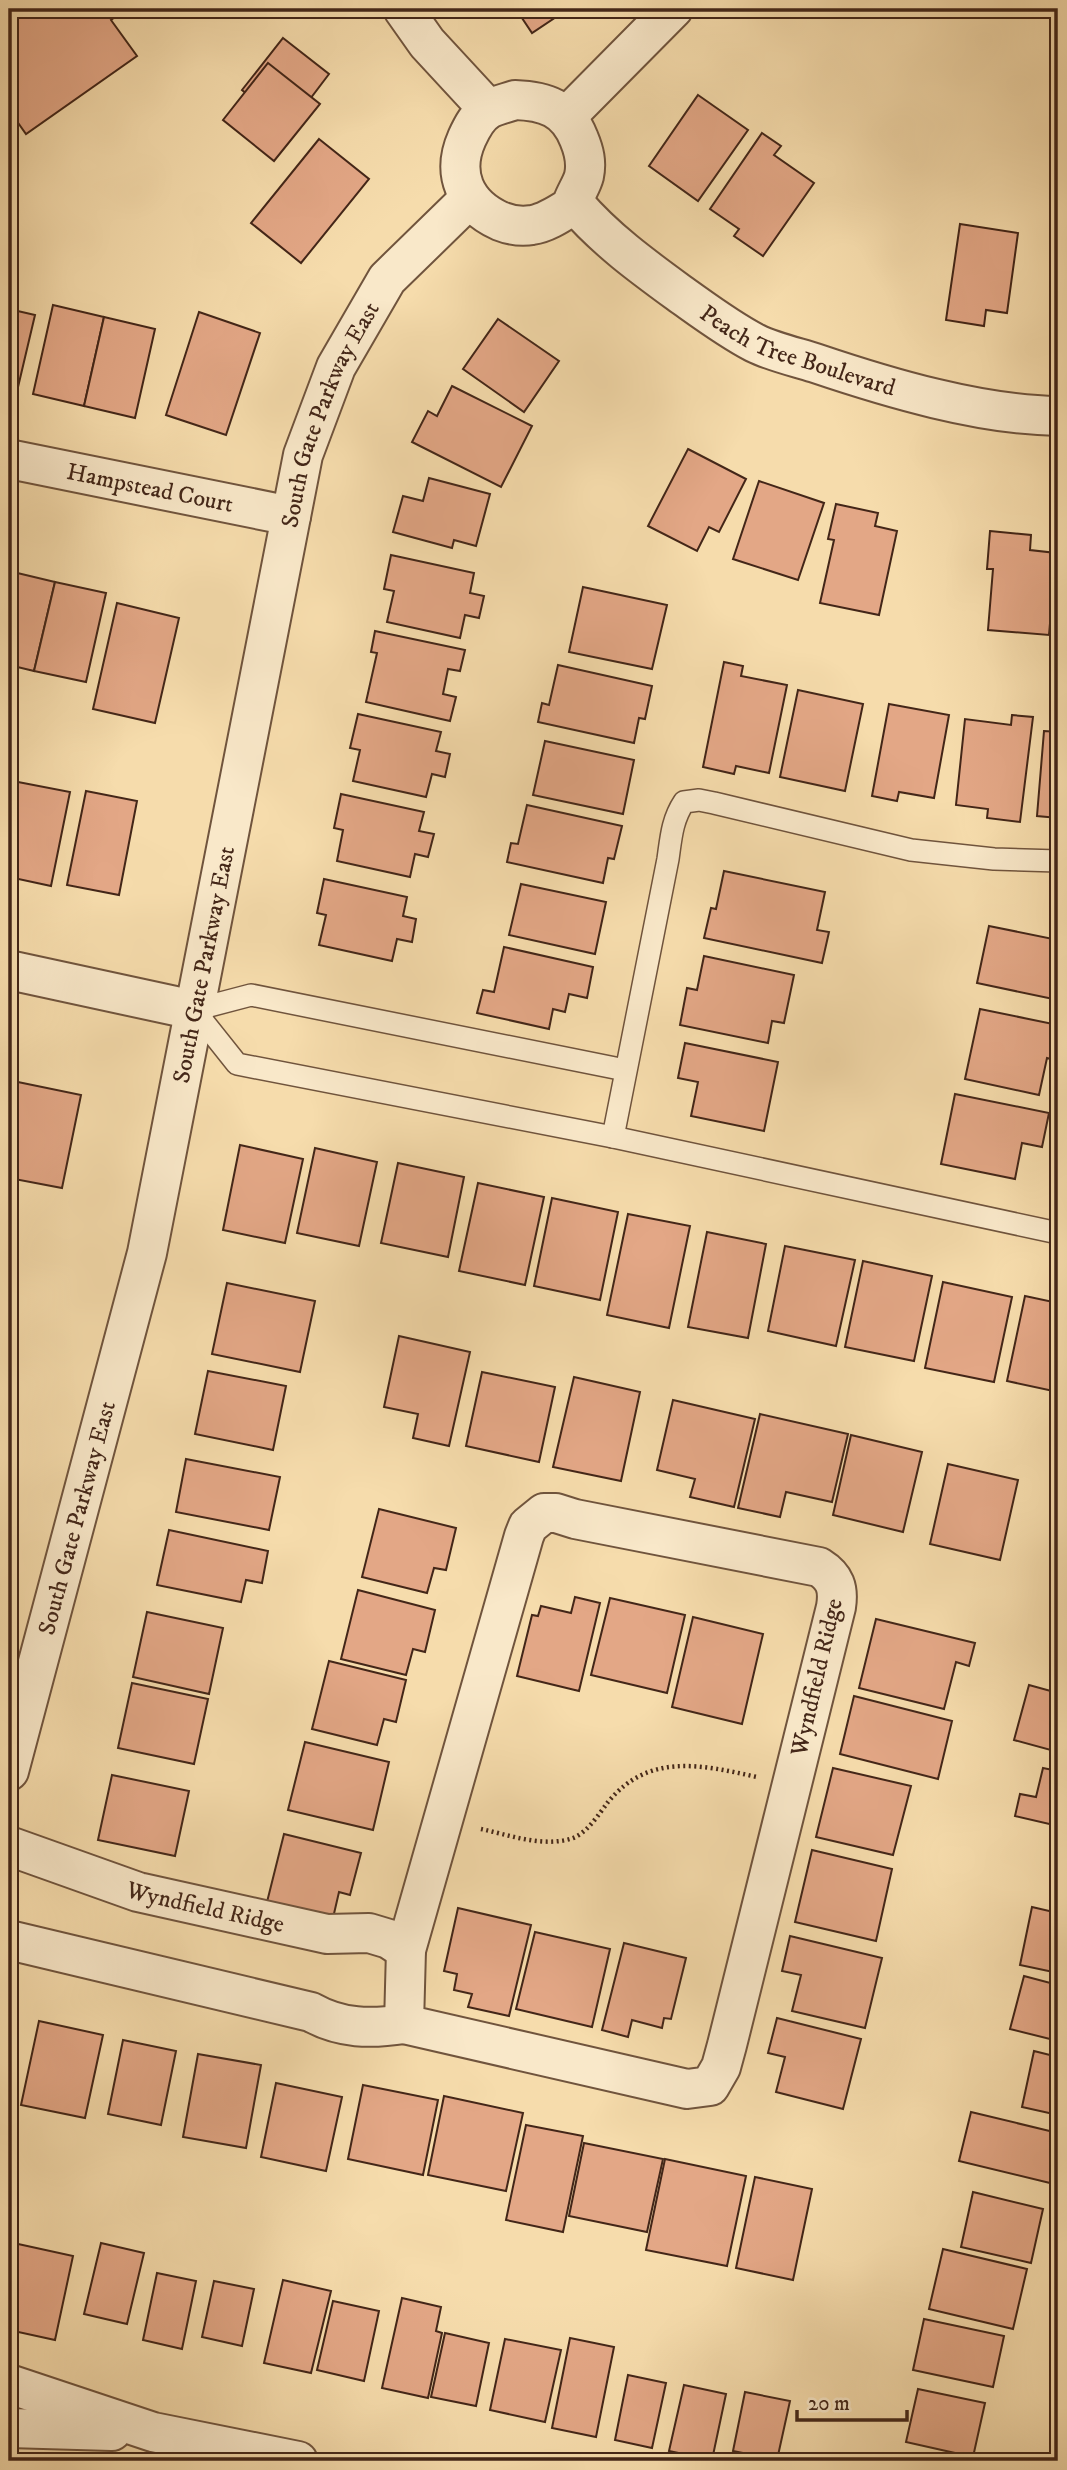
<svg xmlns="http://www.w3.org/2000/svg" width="1067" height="2470" viewBox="0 0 1067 2470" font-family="'IM FELL DW Pica',serif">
  <rect width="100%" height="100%" fill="#f6dcac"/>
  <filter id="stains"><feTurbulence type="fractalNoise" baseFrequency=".00286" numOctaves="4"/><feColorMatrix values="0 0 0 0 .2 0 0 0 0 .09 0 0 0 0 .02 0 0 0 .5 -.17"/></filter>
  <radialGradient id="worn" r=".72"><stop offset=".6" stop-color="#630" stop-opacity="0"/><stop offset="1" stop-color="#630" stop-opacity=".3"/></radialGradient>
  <g fill="#e3a786" stroke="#432618" stroke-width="2">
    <path d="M9 9H126L111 20 137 56 26 134 9 110Z"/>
    <path d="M516 9H568L532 33Z"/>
    <path d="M283 38 329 74 288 128 279 121 265 139 239 119 253 99 242 90Z"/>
    <path d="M268 63 320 104 274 161 223 120Z"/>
    <path d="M698 95 748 130 698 201 649 166Z"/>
    <path d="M762 133 781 146 774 155 814 183 763 256 734 236 739 229 710 209Z"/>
    <path d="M319 139 369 179 301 263 251 223Z"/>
    <path d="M960 224 1018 233 1007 313 986 310 984 326 946 320Z"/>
    <path d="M53 305 104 317 84 406 33 394Z"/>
    <path d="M9 309 35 315 14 404 9 403Z"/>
    <path d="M199 312 260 333 226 435 166 415Z"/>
    <path d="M104 317 155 329 135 418 84 406Z"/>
    <path d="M498 319 559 361 524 412 463 369Z"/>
    <path d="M452 386 532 426 501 487 412 442 428 411 437 416Z"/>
    <path d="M688 449 746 479 719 532 709 527 697 551 648 526Z"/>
    <path d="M429 478 490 494 476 546 454 540 452 548 393 532 403 496 423 501Z"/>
    <path d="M759 481 824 503 798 580 733 559Z"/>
    <path d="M836 504 878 513 875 526 897 531 879 615 820 603 834 540 828 539Z"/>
    <path d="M990 531 1031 535 1030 550 1056 553 1049 635 988 630 993 569H987Z"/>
    <path d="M391 555 474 573 470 593 484 596 479 618 465 615 460 638 387 622 394 591 384 589Z"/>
    <path d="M9 571 55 582 34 671 9 665Z"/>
    <path d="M55 582 106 593 86 682 34 671Z"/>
    <path d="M583 587 667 605 652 669 569 652Z"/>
    <path d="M117 603 179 618 155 723 93 709Z"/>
    <path d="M375 631 465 650 460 671 448 669 443 694 456 697 450 721 366 702 377 653 371 652Z"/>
    <path d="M724 662 743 666 741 676 787 685 769 773 736 766 734 774 703 767Z"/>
    <path d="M558 665 652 686 645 719 639 718 634 743 538 722 542 703 549 705Z"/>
    <path d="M798 690 863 704 845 791 780 777Z"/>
    <path d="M889 704 949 715 934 798 899 792 897 801 872 796Z"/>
    <path d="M358 714 441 732 436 751 450 754 445 777 432 774 426 797 353 781 360 750 350 748Z"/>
    <path d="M1012 715 1033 717 1020 822 987 818 988 809 956 805 965 719 1011 725Z"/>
    <path d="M1044 731 1058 732V818L1037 816Z"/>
    <path d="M545 741 634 760 623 814 533 795Z"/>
    <path d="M18 782 70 792 51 886 9 877V829Z"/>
    <path d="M86 791 137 801 119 895 67 885Z"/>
    <path d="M341 794 424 812 419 831 434 834 428 857 415 854 410 877 337 861 343 830 334 828Z"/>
    <path d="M527 805 622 826 614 859 608 858 603 883 507 862 511 843 518 844Z"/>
    <path d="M724 871 825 892 817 930 829 932 822 963 704 938 711 908 716 909Z"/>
    <path d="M324 879 407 897 403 916 416 919 412 942 397 939 392 961 319 945 326 915 317 913Z"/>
    <path d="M521 884 606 902 595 954 509 935Z"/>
    <path d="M989 926 1058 940V1000L977 983Z"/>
    <path d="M504 947 593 967 587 998 569 994 565 1012 553 1009 549 1029 477 1013 483 990 494 992Z"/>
    <path d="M704 956 794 975 784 1023 772 1021 768 1043 680 1025 687 988 697 990Z"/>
    <path d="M980 1009 1058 1025V1061L1047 1058 1039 1095 965 1079Z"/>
    <path d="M685 1043 778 1062 764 1131 691 1116 698 1082 678 1078Z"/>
    <path d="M13 1081 81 1095 62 1188 9 1178V1101Z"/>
    <path d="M955 1094 1049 1113 1042 1147 1022 1143 1015 1179 941 1164Z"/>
    <path d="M240 1145 303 1159 285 1243 223 1230Z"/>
    <path d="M315 1148 377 1162 359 1246 297 1233Z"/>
    <path d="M398 1163 464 1177 448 1257 381 1243Z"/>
    <path d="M478 1183 544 1197 525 1285 459 1271Z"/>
    <path d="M552 1198 618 1212 600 1300 534 1286Z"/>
    <path d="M628 1214 690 1226 669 1328 607 1315Z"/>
    <path d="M707 1232 766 1244 748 1338 688 1327Z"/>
    <path d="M785 1246 855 1260 836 1346 768 1331Z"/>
    <path d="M863 1261 932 1276 914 1361 845 1347Z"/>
    <path d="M9 1265 17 1267 9 1310Z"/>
    <path d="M943 1282 1012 1297 994 1382 925 1368Z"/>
    <path d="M227 1283 315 1301 300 1372 212 1354Z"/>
    <path d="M1025 1296 1058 1303V1392L1007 1381Z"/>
    <path d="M399 1336 470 1352 449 1446 413 1438 418 1414 384 1407Z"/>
    <path d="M208 1371 286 1386 273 1450 195 1434Z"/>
    <path d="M482 1372 555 1387 539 1462 466 1446Z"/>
    <path d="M574 1377 640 1392 621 1481 553 1467Z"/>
    <path d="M673 1400 755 1419 734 1507 690 1497 695 1479 657 1470Z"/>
    <path d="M760 1414 848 1434 832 1502 786 1492 780 1517 738 1508Z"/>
    <path d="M851 1435 922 1452 903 1532 833 1515Z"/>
    <path d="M186 1459 280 1477 269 1530 176 1512Z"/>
    <path d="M948 1464 1018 1480 1000 1560 930 1544Z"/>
    <path d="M379 1509 456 1528 446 1570 434 1568 427 1593 362 1577Z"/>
    <path d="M169 1530 268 1551 262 1583 246 1580 241 1602 157 1585Z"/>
    <path d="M358 1590 435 1610 425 1652 413 1649 406 1675 341 1659Z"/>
    <path d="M575 1597 600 1603 579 1691 517 1676 532 1615 538 1616 541 1606 571 1613Z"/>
    <path d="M610 1598 685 1615 667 1693 591 1675Z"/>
    <path d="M147 1612 223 1628 209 1694 133 1677Z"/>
    <path d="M693 1617 763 1634 742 1724 672 1707Z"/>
    <path d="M876 1619 975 1643 969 1666 956 1662 944 1709 859 1688Z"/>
    <path d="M329 1661 406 1680 396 1722 384 1719 377 1745 312 1729Z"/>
    <path d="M132 1683 208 1699 194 1764 118 1748Z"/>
    <path d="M1029 1685 1058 1693V1752L1014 1740Z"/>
    <path d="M854 1696 952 1721 938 1779 840 1754Z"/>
    <path d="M305 1742 389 1762 373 1830 288 1810Z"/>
    <path d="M833 1768 911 1786 893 1855 816 1837Z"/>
    <path d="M1043 1768 1058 1771V1826L1015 1816 1020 1794 1036 1797Z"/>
    <path d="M112 1775 189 1791 175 1856 98 1840Z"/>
    <path d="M284 1834 361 1853 350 1895 339 1892 333 1918 267 1902Z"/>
    <path d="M812 1850 892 1869 876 1941 795 1922Z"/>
    <path d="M1032 1907 1058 1913V1973L1020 1965Z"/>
    <path d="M458 1908 531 1925 509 2016 468 2007 472 1994 454 1990 457 1974 444 1971Z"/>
    <path d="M535 1932 610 1949 592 2027 516 2009Z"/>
    <path d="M790 1936 882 1958 865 2028 792 2011 801 1975 782 1971Z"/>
    <path d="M624 1943 686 1958 671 2019 664 2018 662 2028 632 2020 628 2037 602 2030Z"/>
    <path d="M1024 1976 1058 1985V2041L1010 2029Z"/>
    <path d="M777 2018 861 2039 843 2109 776 2092 785 2057 768 2053Z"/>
    <path d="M39 2021 103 2035 85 2118 21 2105Z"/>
    <path d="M123 2040 176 2051 161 2125 108 2114Z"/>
    <path d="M1034 2051 1058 2057V2115L1022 2107Z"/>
    <path d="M198 2054 261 2065 246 2148 183 2137Z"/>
    <path d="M276 2083 342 2097 326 2171 261 2157Z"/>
    <path d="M363 2085 438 2100 423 2175 348 2159Z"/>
    <path d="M444 2096 523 2113 506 2191 428 2175Z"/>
    <path d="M971 2112 1058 2133V2149L1050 2183 959 2161Z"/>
    <path d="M526 2125 583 2136 563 2232 506 2220Z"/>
    <path d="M584 2143 663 2159 647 2232 569 2216Z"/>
    <path d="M665 2159 746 2176 727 2266 646 2250Z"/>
    <path d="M755 2177 812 2189 793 2280 736 2268Z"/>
    <path d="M973 2192 1043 2209 1031 2263 961 2247Z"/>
    <path d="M9 2242 73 2256 55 2340 9 2330Z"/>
    <path d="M101 2243 144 2253 127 2324 84 2314Z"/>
    <path d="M943 2249 1027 2269 1013 2329 929 2309Z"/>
    <path d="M157 2273 196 2281 182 2349 143 2340Z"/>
    <path d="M283 2280 331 2291 311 2373 264 2363Z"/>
    <path d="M214 2281 254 2289 242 2346 202 2337Z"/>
    <path d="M402 2298 441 2307 436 2331 442 2333 428 2398 382 2388Z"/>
    <path d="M333 2301 379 2311 364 2381 317 2370Z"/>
    <path d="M924 2319 1004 2336 993 2387 913 2370Z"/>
    <path d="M445 2333 489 2343 476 2406 431 2397Z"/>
    <path d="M570 2338 614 2347 596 2437 552 2428Z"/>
    <path d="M505 2339 561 2350 545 2422 490 2410Z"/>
    <path d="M628 2375 666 2383 652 2448 615 2440Z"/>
    <path d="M684 2385 726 2394 712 2460 669 2451Z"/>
    <path d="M918 2389 985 2403 973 2457 906 2442Z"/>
    <path d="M745 2392 790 2401 777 2460 733 2451Z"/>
  </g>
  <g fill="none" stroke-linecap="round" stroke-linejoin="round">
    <g stroke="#70543d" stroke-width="24">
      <g id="lane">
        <path d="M625 1070 251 995 194 1010 237 1064 613 1137 1058 1233"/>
        <path d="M613 1137 668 859C671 838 672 820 684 802L699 800 714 803 911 850 994 859 1058 861"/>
      </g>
    </g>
    <g stroke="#70543d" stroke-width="42">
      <g id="street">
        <path d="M403 9 427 43 488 109"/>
        <path d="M515 100C545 101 567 108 579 139 584 151 587 162 584 176 582 184 576 193 573 201L575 204C562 212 547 223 532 225 521 227 510 225 500 221 465 205 451 174 467 138 472 127 478 115 489 109 497 105 506 103 515 100Z"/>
        <path d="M567 116 673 9"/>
        <path id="s1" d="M575 204C605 239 642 266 679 293 703 310 728 329 755 343 773 352 796 357 815 363 889 388 980 415 1058 416"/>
        <path id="s2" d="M9 459 291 516"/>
        <path d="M9 970 194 1010"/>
        <path d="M544 1513H556L575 1519 819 1567C835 1577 839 1588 836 1607L727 2045 721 2067 710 2086 687 2089 404 2024 406 1950 524 1536 528 1526Z"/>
        <path id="s3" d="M9 1771 147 1253 303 455 336 367 387 279 470 198"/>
        <path id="s4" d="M9 1846 138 1892 327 1934 369 1933 389 1939 406 1950"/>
        <path d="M9 1940 311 2012C341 2029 371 2029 404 2024"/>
        <path d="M9 2384 153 2432 298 2461"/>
        <path d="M9 2428 112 2431"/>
      </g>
    </g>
    <path stroke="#432618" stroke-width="4.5" stroke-dasharray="2 3.5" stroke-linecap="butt" d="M481 1829C509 1835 541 1847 570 1839 586 1835 599 1814 608 1802 649 1752 702 1765 757 1777"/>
    <use href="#lane" stroke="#f9e8c9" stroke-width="21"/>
    <use href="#street" stroke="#f9e8c9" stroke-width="38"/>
  </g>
  <g text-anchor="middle" stroke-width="5" stroke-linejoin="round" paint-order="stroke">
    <g font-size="24" fill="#432618" stroke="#f9e8c9">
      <text dy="8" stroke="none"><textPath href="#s1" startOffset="271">Peach Tree Boulevard</textPath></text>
      <text dy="8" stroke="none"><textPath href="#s3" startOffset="1396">South Gate Parkway East</textPath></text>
      <text dy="8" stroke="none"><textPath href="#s2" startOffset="144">Hampstead Court</textPath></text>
      <text dy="8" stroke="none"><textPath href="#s3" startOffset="830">South Gate Parkway East</textPath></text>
      <text dy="8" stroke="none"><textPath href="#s3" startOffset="262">South Gate Parkway East</textPath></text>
      <text transform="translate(816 1677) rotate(-77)" y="8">Wyndfield Ridge</text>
      <text dy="8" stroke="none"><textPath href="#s4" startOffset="206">Wyndfield Ridge</textPath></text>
    </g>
  </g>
  <rect width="1067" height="2470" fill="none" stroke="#f6dcac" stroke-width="35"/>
  <rect x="10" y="10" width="1046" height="2449" fill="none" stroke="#432618" stroke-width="3.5"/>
  <rect x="18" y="18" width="1032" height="2435" fill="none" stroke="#432618" stroke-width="2"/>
  <path d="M797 2410v10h110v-10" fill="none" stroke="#432618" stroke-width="3.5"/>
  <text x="808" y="2410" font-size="21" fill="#432618" stroke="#f9e8c9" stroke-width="5" paint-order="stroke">20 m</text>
  <rect width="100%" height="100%" filter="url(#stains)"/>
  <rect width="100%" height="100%" fill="url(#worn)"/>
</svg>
